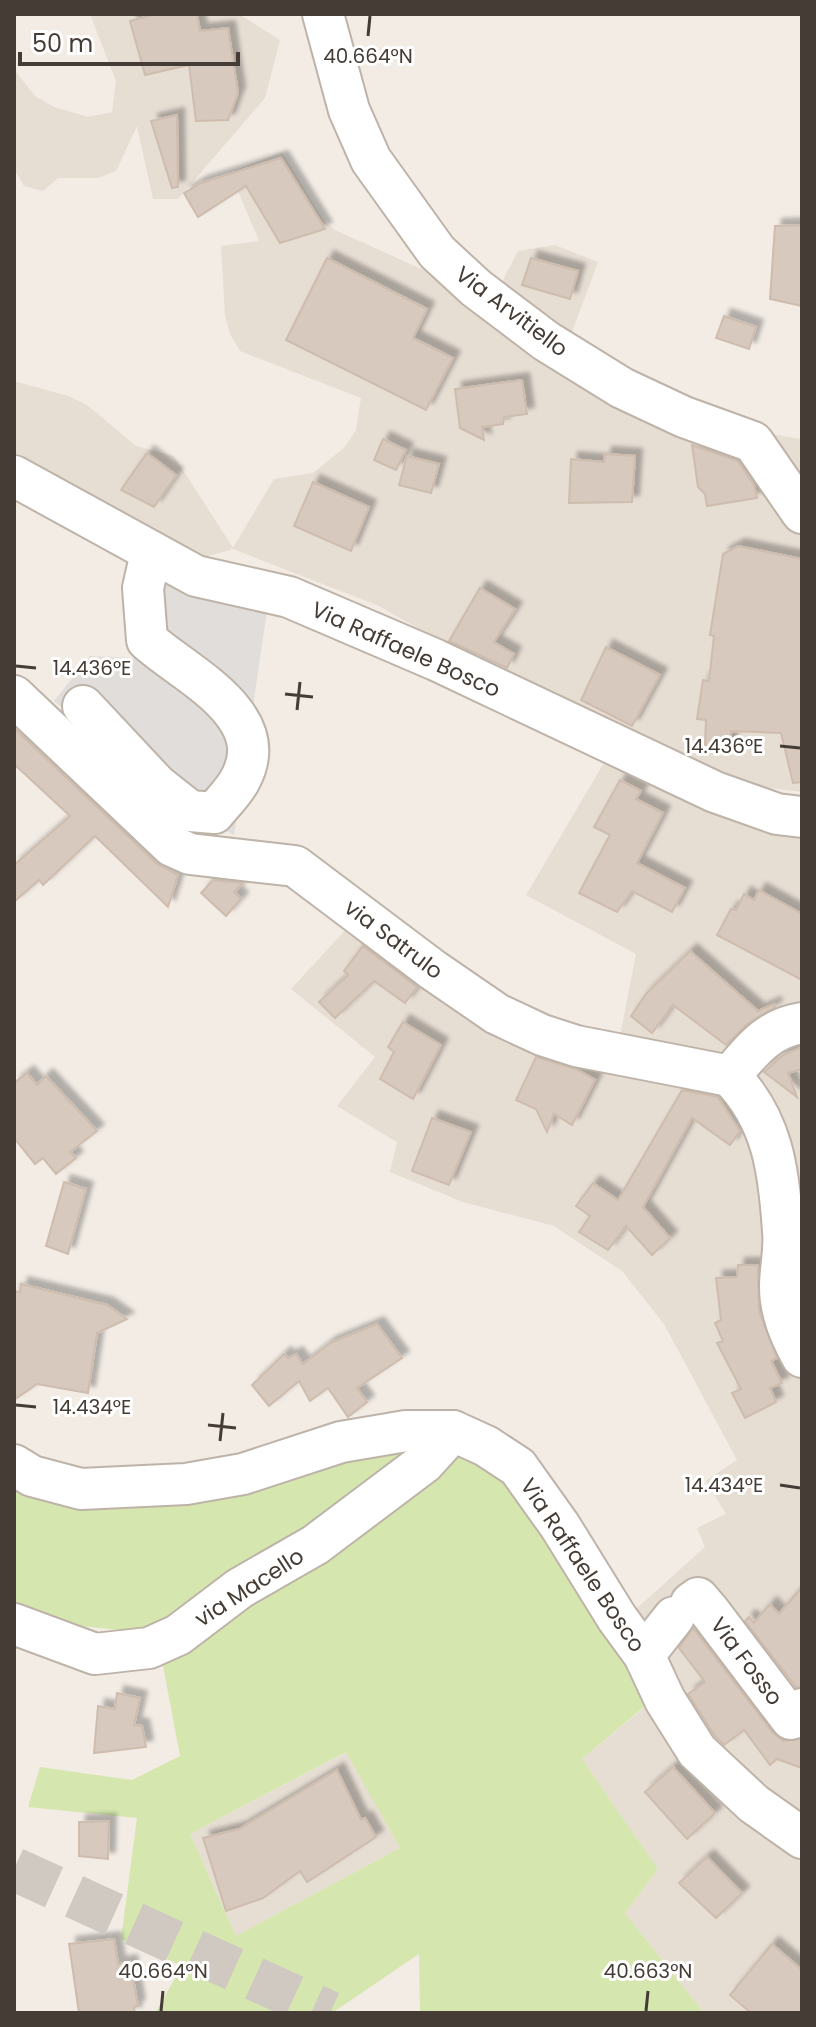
<svg xmlns="http://www.w3.org/2000/svg" width="816" height="2027" viewBox="0 0 816 2027" font-family="Poppins,sans-serif">
  <defs>
    <filter id="shadow"><feDropShadow dx="7" dy="-7" stdDeviation="2" flood-color="#0004"/></filter>
  </defs>
  <rect width="100%" height="100%" fill="#f2ece5"/>
  <g fill="#e6ddd3">
    <path d="M90 14H239L280 40 265 98 178 199H153L137 126 116 171 98 178H58L43 191 24 186 14 169V69L35 96 54 107 88 117 112 112 116 81Z"/>
    <path d="M282 152 324 221 335 230 492 301 518 251 555 245 598 262 572 332 585 351 776 435 802 439V792L731 783 503 676 379 606 233 549 194 560 14 458V381L68 396 87 405 136 446 174 456 233 548 274 479 313 473 344 448 356 430 361 398 240 351 230 334 225 315 221 246 259 241 230 172Z"/>
    <path d="M611 751 802 829V2013H704L625 1913 658 1869 582 1759 680 1678 635 1610 705 1547 697 1528 726 1514 706 1481 737 1460 664 1324 622 1271 554 1226 463 1202 390 1172 397 1142 337 1106 375 1057 291 989 372 901 499 994 571 1031 619 1042 636 954 526 895Z"/>
    <path d="M347 1752 400 1848 236 1936 190 1834Z"/>
  </g>
  <path fill="#d5e7ae" fill-rule="evenodd" d="M443 1439 488 1458 651 1701 582 1759 658 1869 625 1913 704 2013H420L419 1954 332 2013H155L182 1966 121 1939 137 1818 28 1807 40 1767 132 1780 180 1756 157 1634 81 1626 14 1607V1486L91 1509 198 1496 369 1448ZM346 1752 400 1848 236 1936 190 1834Z"/>
  <path fill="#e0ddda" d="M128 560 267 611 234 835 190 811 54 701 90 656 134 658Z"/>
  <g fill="#d7c9bd" stroke="#cebdae" stroke-width="2" filter="url(#shadow)">
    <path d="M156 14H197L200 31 228 28 238 93 228 120 196 121 189 65 145 75 130 21Z"/>
    <path d="M177 115 178 187 172 188 151 121Z"/>
    <path d="M281 158 325 229 280 243 246 186 198 217 184 193 201 183Z"/>
    <path d="M802 225V306L770 299 775 226Z"/>
    <path d="M327 258 427 309 413 338 453 358 426 410 286 340Z"/>
    <path d="M531 258 578 271 570 299 522 285Z"/>
    <path d="M724 316 756 327 749 349 716 338Z"/>
    <path d="M522 380 527 414 504 417 503 424 482 427 484 440 460 428 455 389Z"/>
    <path d="M383 439 406 450 396 470 374 460Z"/>
    <path d="M692 445 738 461 754 485 757 498 707 506 705 494 698 487Z"/>
    <path d="M147 453 176 475 154 507 121 490Z"/>
    <path d="M605 454 635 456 632 502 569 503 571 459 604 462Z"/>
    <path d="M407 456 439 464 431 493 399 485Z"/>
    <path d="M313 482 369 507 351 551 294 526Z"/>
    <path d="M738 546 802 559V782L793 783 781 733 731 731 730 747 705 745 706 720 697 719 703 680 709 681 714 636 710 635 723 554Z"/>
    <path d="M480 588 515 609 494 642 514 654 507 668 449 641Z"/>
    <path d="M606 647 660 675 632 726 581 700Z"/>
    <path d="M14 728 156 863 178 875 168 907 95 836 43 885 39 880 14 902V865L70 816 14 764Z"/>
    <path d="M620 780 641 791 636 799 663 813 637 863 685 888 672 912 632 891 617 912 579 893 610 835 594 827Z"/>
    <path d="M213 880 243 883 234 892 241 899 226 916 201 893Z"/>
    <path d="M759 890 802 914V980L717 935 731 909 736 910 744 894 754 900Z"/>
    <path d="M363 946 417 987 405 1003 374 981 335 1018 319 1002 348 975 344 971Z"/>
    <path d="M690 951 758 1011 774 1004 775 1007 747 1024 726 1045 673 1005 652 1033 631 1016 646 994Z"/>
    <path d="M403 1022 441 1045 413 1099 380 1079 394 1052 388 1047Z"/>
    <path d="M802 1047V1069L788 1073 797 1097 764 1072 783 1055Z"/>
    <path d="M536 1057 576 1069 595 1080 572 1125 554 1114 547 1132 536 1109 516 1100Z"/>
    <path d="M27 1073 37 1085 46 1076 97 1131 70 1152 76 1158 56 1174 43 1158 35 1164 14 1138V1083Z"/>
    <path d="M682 1090 718 1097 740 1131 730 1145 692 1118 643 1207 670 1238 652 1255 626 1226 608 1250 579 1232 590 1216 576 1206 593 1183 618 1200Z"/>
    <path d="M432 1118 471 1132 449 1185 412 1171Z"/>
    <path d="M64 1182 86 1189 68 1254 46 1246Z"/>
    <path d="M738 1265H758L759 1311 777 1358 771 1361 782 1383 770 1388 776 1402 745 1418 732 1393 741 1389 717 1343 723 1341 715 1323 721 1320 716 1278 737 1277Z"/>
    <path d="M21 1284 107 1305 127 1319 97 1333 88 1393 37 1384 14 1400V1291L20 1292Z"/>
    <path d="M377 1324 402 1358 357 1388 367 1402 348 1417 328 1388 310 1401 299 1381 269 1406 252 1385 284 1354 288 1358 296 1354 303 1364 330 1343Z"/>
    <path d="M802 1587V1687H796L745 1621 749 1617 754 1623 770 1604 779 1614Z"/>
    <path d="M693 1628 773 1733 784 1741 802 1738V1768L777 1759 770 1765 744 1730 724 1745 715 1736 688 1694 705 1682 679 1648Z"/>
    <path d="M117 1693 140 1698 134 1725 142 1726 146 1747 94 1753 98 1706 115 1709Z"/>
    <path d="M673 1767 715 1813 687 1839 645 1792Z"/>
    <path d="M337 1770 361 1820 365 1818 376 1837 307 1882 300 1871 263 1898 226 1911 203 1838 239 1829Z"/>
    <path d="M109 1821 108 1859 79 1856V1822Z"/>
    <path d="M707 1857 742 1893 716 1918 679 1883Z"/>
    <path d="M114 1939 118 1964 130 1962 138 2006 134 2007 135 2013H79L69 1944Z"/>
    <path d="M772 1944 802 1970V2013H751L730 1995Z"/>
  </g>
  <g fill="none" stroke-linecap="round" stroke-linejoin="round">
    <path stroke="#cfc9c2" stroke-width="44" stroke-dasharray="44 22" stroke-linecap="butt" d="M14 1869 330 2013"/>
    <g stroke="#beb3a8" stroke-width="44">
      <g id="minor">
        <path d="M323 14 349 110 371 160 437 252 476 288 546 341 622 388 684 417 753 442 802 513"/>
        <path d="M14 476 196 576 289 597 436 660 715 792 777 814 802 817"/>
        <path d="M14 696 172 846 190 854 295 866 433 970 497 1014 542 1035 576 1046 730 1076"/>
        <path d="M83 706 157 785 190 811 214 813C223 802 235 791 241 778 274 714 184 674 147 640L143 588 151 553"/>
        <path d="M802 1023C768 1028 751 1051 730 1076 773 1120 779 1171 783 1231 785 1249 780 1268 780 1287 780 1312 790 1335 802 1357"/>
        <path d="M14 1465 32 1476 81 1489 186 1484 243 1474 341 1442 406 1431H453L486 1446 518 1467 560 1526 617 1618 644 1655 665 1700 697 1751 754 1804 802 1838"/>
        <path d="M691 1603 698 1598 710 1612 791 1719 802 1709"/>
        <path d="M14 1624 95 1654 149 1648 178 1635 240 1588 315 1545 424 1463 453 1431"/>
        <path d="M644 1655 674 1617"/>
      </g>
    </g>
    <use href="#minor" stroke="#fff" stroke-width="40"/>
  </g>
  <path fill="none" stroke="#453c35" stroke-width="3" d="M368 36 370 16M16 666 36 668M285 694 313 697M297 710 300 682M780 746 800 748M16 1405 36 1407M208 1425 236 1428M220 1441 223 1413M780 1485 800 1488M161 2011 163 1991M646 2011 648 1991"/>
  <g text-anchor="middle" stroke-width="6" stroke-linejoin="round" paint-order="stroke">
    <g font-size="22" fill="#453c35" stroke="#fff">
      <text transform="translate(512 311) rotate(37)" y="8">Via Arvitiello</text>
      <text transform="translate(406 649) rotate(24)" y="8">Via Raffaele Bosco</text>
      <text transform="translate(394 939) rotate(37)" y="8">via Satrulo</text>
      <text transform="translate(583 1565) rotate(56)" y="8">Via Raffaele Bosco</text>
      <text transform="translate(249 1587) rotate(-33)" y="8">via Macello</text>
      <text transform="translate(747 1661) rotate(53)" y="8">Via Fosso</text>
    </g>
  </g>
  <g font-size="20" text-anchor="middle" fill="#453c35" stroke="#fff" stroke-width="6" stroke-linejoin="round" paint-order="stroke">
    <text x="368" y="63">40.664°N</text>
    <text x="92" y="675">14.436°E</text>
    <text x="724" y="753">14.436°E</text>
    <text x="92" y="1414">14.434°E</text>
    <text x="724" y="1492">14.434°E</text>
    <text x="163" y="1978">40.664°N</text>
    <text x="648" y="1978">40.663°N</text>
  </g>
  <rect width="816" height="2027" fill="none" stroke="#453c35" stroke-width="32"/>
  <path d="M20 52v12h218v-12" fill="none" stroke="#453c35" stroke-width="4"/>
  <text x="32" y="52" font-size="24" fill="#453c35" stroke="#ffffff" stroke-width="6" paint-order="stroke">50 m</text>
</svg>
